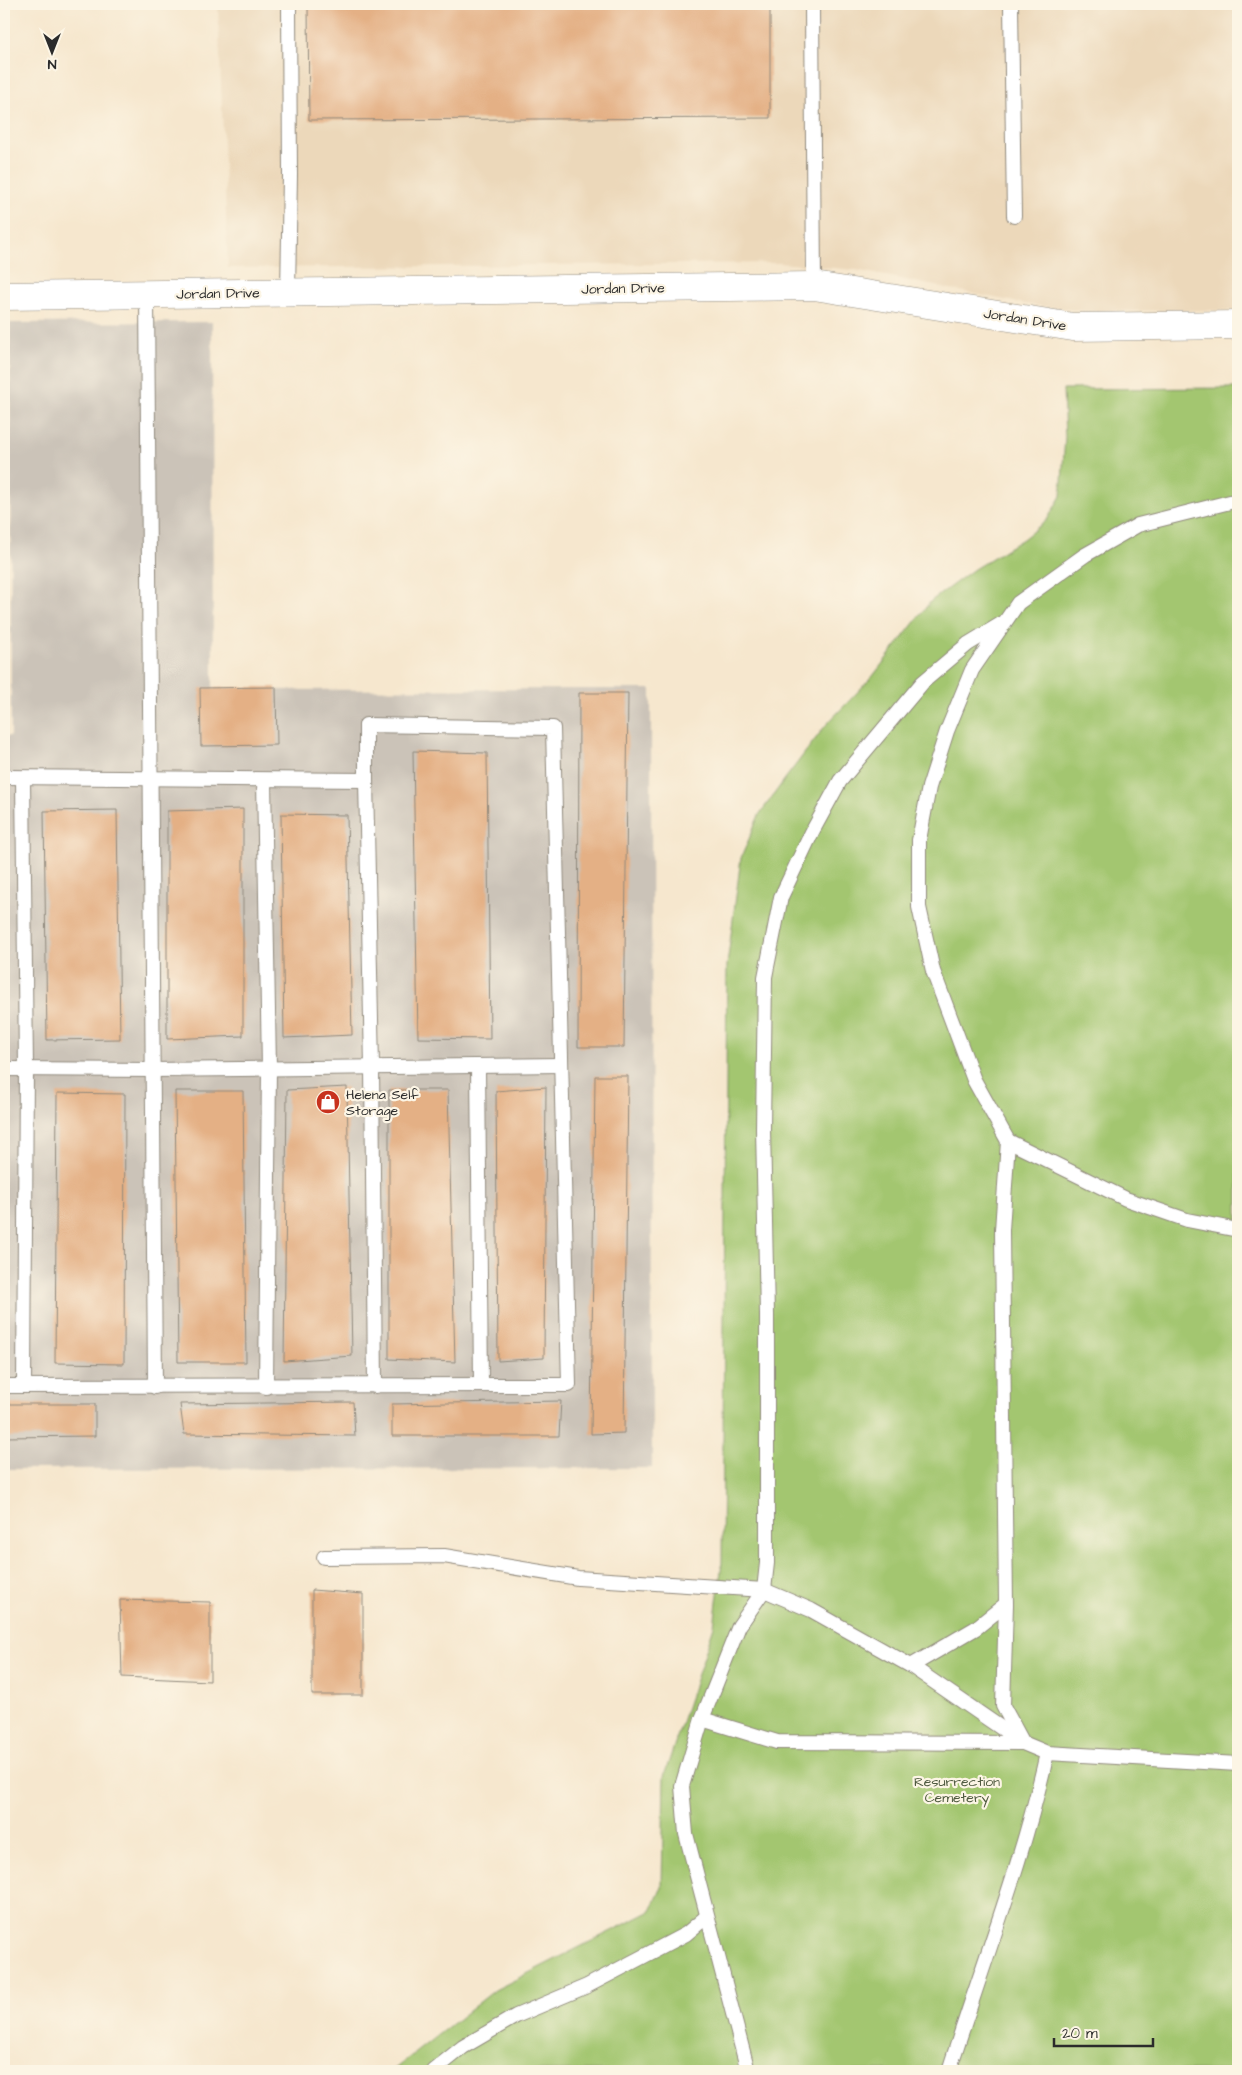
<svg xmlns="http://www.w3.org/2000/svg" width="1242" height="2075" viewBox="0 0 1242 2075" font-family="'Architects Daughter',sans-serif">
  <rect width="100%" height="100%" fill="#fcf5e5"/>
  <filter id="ink" filterUnits="userSpaceOnUse"><feTurbulence type="fractalNoise" baseFrequency=".02" numOctaves="2"/><feDisplacementMap in="SourceGraphic" scale="10" xChannelSelector="R" yChannelSelector="G"/><feConvolveMatrix kernelMatrix="1 2 1 2 8 2 1 2 1" color-interpolation-filters="sRGB"/></filter>
  <filter id="wash" filterUnits="userSpaceOnUse"><feTurbulence type="fractalNoise" baseFrequency=".0096" numOctaves="4" result="noise"/><feDisplacementMap in="SourceGraphic" scale="20" xChannelSelector="R" yChannelSelector="G"/><feGaussianBlur stdDeviation="1.12" result="paint"/><feColorMatrix in="noise" values="0 0 0 0 0 0 0 0 0 0 0 0 0 0 0 0 0 1.4 0 .05"/><feComposite in="paint" operator="in"/></filter>
  <g filter="url(#wash)">
    <rect width="100%" height="100%" fill="#f6e7ce"/>
    <path fill="#ecd8ba" d="M218 4H1238V310L1085 311 1025 304 856 270 780 263 228 268Z"/>
    <path fill="#cbc3b8" d="M212 322 213 690 651 689 652 1468 4 1469V736H11L10 323Z"/>
    <path fill="#a3c670" stroke="#67784e" d="M1238 388V2071H392L495 1990 651 1911 662 1887 664 1776 714 1626 722 1563 727 965 741 858 759 815 785 779 826 725 873 676 931 601 974 569 1023 539 1047 520 1061 496 1065 437 1063 389Z"/>
    <g id="blocks">
      <g fill="#e4b085">
        <path d="M308 4H770V118L309 120Z"/>
        <path d="M276 687 277 745 201 746 200 688Z"/>
        <path d="M579 693H628L624 1047H578Z"/>
        <path d="M413 751 487 753 490 1039 418 1038Z"/>
        <path d="M243 809V1036L167 1039V811Z"/>
        <path d="M117 810 120 1039 47 1040 44 811Z"/>
        <path d="M281 814 347 815 352 1035 284 1038Z"/>
        <path d="M595 1076H628L624 1433 591 1434Z"/>
        <path d="M347 1087 352 1356 284 1361 287 1090Z"/>
        <path d="M546 1087 544 1358 498 1361 496 1091Z"/>
        <path d="M389 1090H448L455 1362 389 1359Z"/>
        <path d="M175 1091H243L246 1362H178Z"/>
        <path d="M57 1093 125 1094 124 1364 55 1363Z"/>
        <path d="M561 1401 559 1436H392V1404Z"/>
        <path d="M353 1402 355 1436 184 1434 180 1404Z"/>
        <path d="M4 1404H95V1436L4 1437Z"/>
        <path d="M312 1590 363 1594V1695H312Z"/>
        <path d="M120 1600 210 1602V1681L122 1677Z"/>
      </g>
    </g>
  </g>
  <g filter="url(#ink)">
    <use href="#blocks" fill-opacity="0" stroke="#90897c" stroke-width="1"/>
    <g fill="none" stroke-linecap="round" stroke-linejoin="round">
      <g stroke="#90897c" stroke-width="16">
        <g id="service">
          <path d="M812 4 814 286"/>
          <path d="M1011 4 1014 216"/>
          <path d="M288 292 290 175 289 4"/>
          <path d="M147 294 155 1387"/>
          <path d="M4 777 366 780V725L553 728 569 1385 4 1386"/>
          <path d="M23 778 26 1069 24 1386"/>
          <path d="M264 780 269 1068 266 1387"/>
          <path d="M366 780 372 1067 375 1386"/>
          <path d="M478 1066 481 1385"/>
          <path d="M4 1069 153 1070 561 1065"/>
          <path d="M1008 1141 1126 1199 1187 1220 1238 1230"/>
          <path d="M324 1557 444 1556 578 1578 764 1590 811 1610 911 1666 1023 1743 1047 1753 1238 1764"/>
          <path d="M911 1666 976 1628 1006 1604"/>
          <path d="M702 1719 777 1742 1023 1743 1003 1706 1006 1604 1002 1230 1008 1141 974 1080 933 971 919 907V840L929 787 947 731 972 670 1018 603 1085 555 1138 525 1238 500"/>
          <path d="M433 2071 463 2047 516 2016 587 1986 686 1934 706 1917"/>
          <path d="M748 2071 686 1834 682 1786 702 1719 739 1626 764 1590 767 1563V1315L763 1129 765 977 781 897 812 832 840 781 923 682 968 644 1001 624"/>
          <path d="M949 2071C982 1965 1023 1862 1047 1753"/>
        </g>
      </g>
      <g stroke="#90897c" stroke-width="29">
        <path id="tertiary" d="M4 296 814 286 1073 327 1238 325"/>
      </g>
      <use href="#service" stroke="#fff" stroke-width="14"/>
      <use href="#tertiary" stroke="#fff" stroke-width="28"/>
    </g>
  </g>
  <defs>
    <g id="shop-disc" transform="scale(1.25)"><circle r="9.5" fill="#c8321e" stroke="#fcf5e5"/><path d="M-5-2.5h2.3a2.7 3.5 0 0 1 5.4 0H5L5.5 6h-11ZM-1.5-2.5h3a1.5 2.3 0 0 0-3 0Z" fill="#fff"/></g>
  </defs>
  <g fill-rule="evenodd">
    <use href="#shop-disc" x="328" y="1102"/>
  </g>
  <g text-anchor="middle" stroke-width="4.5" stroke-linejoin="round" paint-order="stroke">
    <g font-size="14" fill="#2b2b2b" stroke="#fcf5e5">
      <text transform="translate(623 288) rotate(-1)" y="5">Jordan Drive</text>
      <text transform="translate(218 293) rotate(-1)" y="5">Jordan Drive</text>
      <text transform="translate(1025 319) rotate(9)" y="5">Jordan Drive</text>
    </g>
    <g font-size="14" fill="#2b2b2b" stroke="#fcf5e5" text-anchor="start">
      <text x="346" y="1099">Helena Self<tspan x="346" dy="16">Storage</tspan></text>
    </g>
    <g font-size="14" fill="#4f5a40" stroke="#fcf5e5">
      <text x="957" y="1786">Resurrection<tspan x="957" dy="16">Cemetery</tspan></text>
    </g>
  </g>
  <rect width="1242" height="2075" fill="none" stroke="#fcf5e5" stroke-width="20"/>
  <g transform="translate(52 52) rotate(180)" stroke="#fcf5e5" stroke-width="4" paint-order="stroke">
  <path d="M0-4L9 19L0 12L-9 19Z" fill="#2b2b2b"/>
  <text y="-8" font-size="14" font-weight="bold" text-anchor="middle" fill="#2b2b2b">N</text>
  </g>
  <path d="M1054 2038v8h99v-8" fill="none" stroke="#2b2b2b" stroke-width="2.5"/>
  <text x="1062" y="2038" font-size="15" fill="#2b2b2b" stroke="#fcf5e5" stroke-width="4" paint-order="stroke">20 m</text>
</svg>
